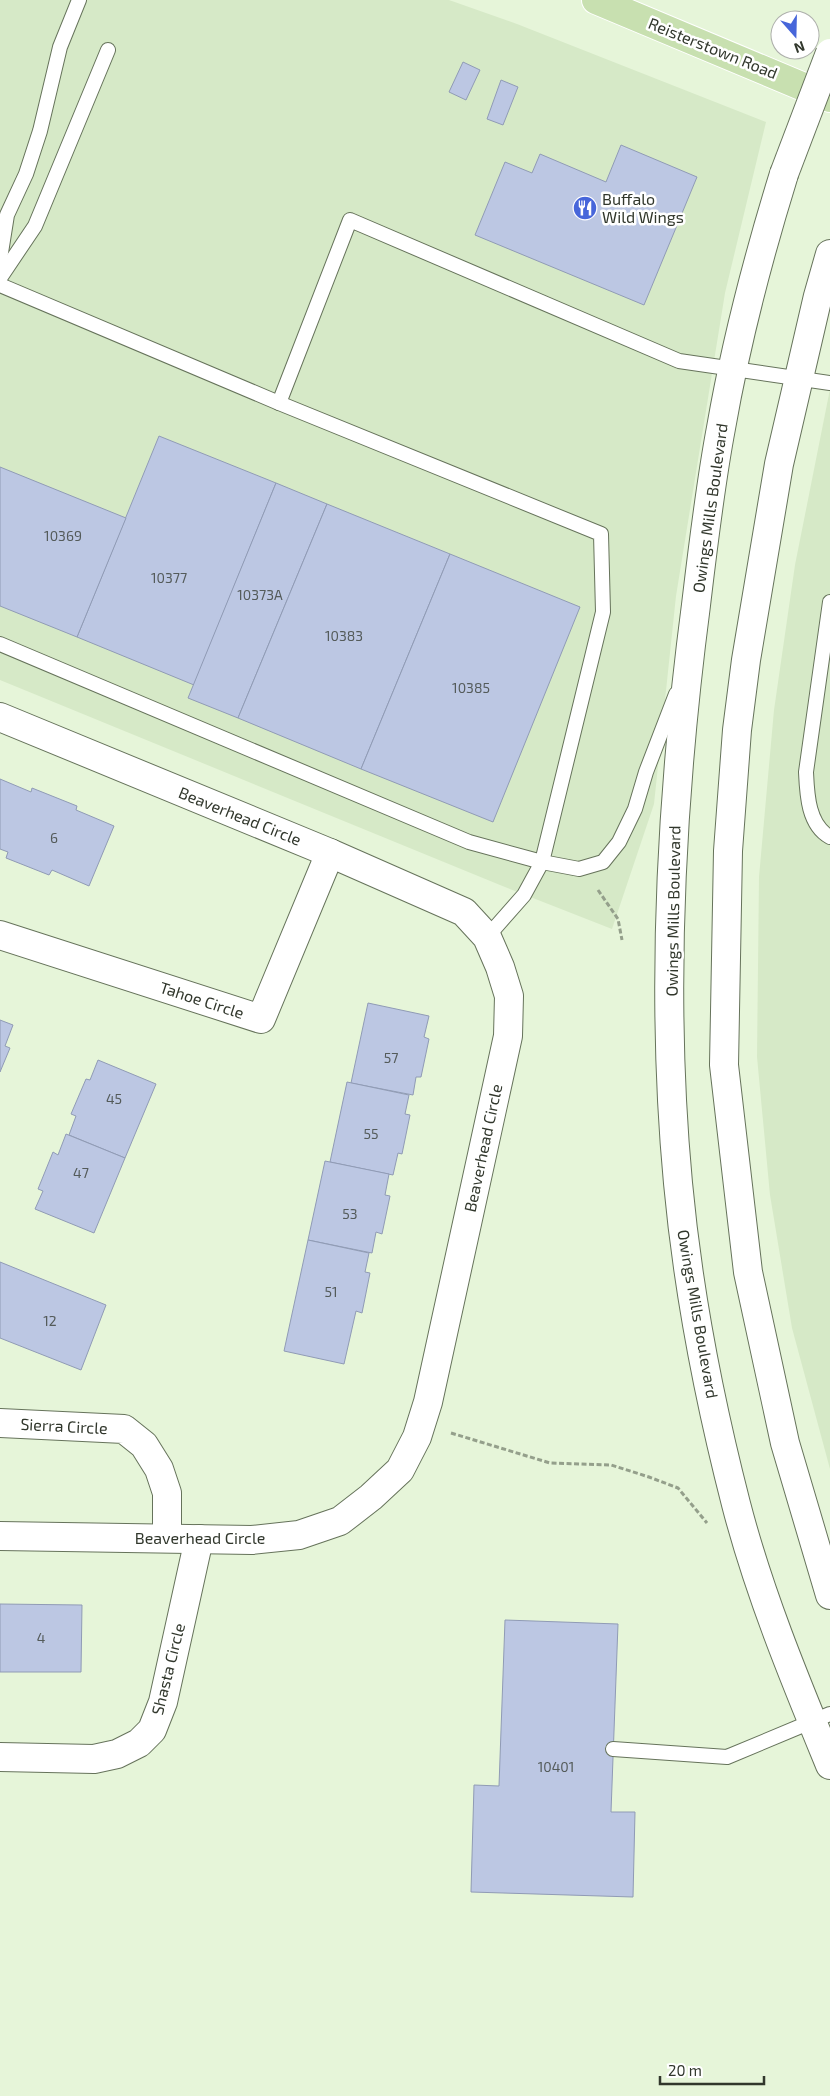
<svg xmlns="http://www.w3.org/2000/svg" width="830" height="2096" viewBox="0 0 830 2096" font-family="'Exo 2',sans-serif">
  <rect width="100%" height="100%" fill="#e6f5d9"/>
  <g fill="#d6e9c7">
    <path d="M0 0H449L517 24 766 122 725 293 676 596 654 804 612 929 500 885 0 680Z"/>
    <path d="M830 389V1469L792 1328 770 1195 757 1057 759 877 774 710 795 565Z"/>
  </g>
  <g fill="#bcc7e3" stroke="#909bb5">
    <path d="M463 62 480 70 466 100 449 92Z"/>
    <path d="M501 80 518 87 503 125 487 119Z"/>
    <path d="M621 145 697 177 644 305 475 235 505 162 532 173 540 154 606 182Z"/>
    <path d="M159 436 276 483 194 685 77 637Z"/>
    <path d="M0 467 126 518 77 637 0 606Z"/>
    <path d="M276 483 327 504 238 718 188 698Z"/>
    <path d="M327 504 450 554 361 769 238 718Z"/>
    <path d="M450 554 580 607 493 822 361 769Z"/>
    <path d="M0 779 31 792 32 788 77 806 76 810 114 826 89 886 52 870 49 875 6 858 8 852 0 849Z"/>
    <path d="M368 1003 429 1016 424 1037 429 1039 421 1077H416L413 1095 351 1083Z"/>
    <path d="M0 1020 13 1025 5 1046 10 1048 0 1072Z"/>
    <path d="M98 1060 156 1084 125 1158 69 1135 76 1116 71 1114 86 1079 90 1080Z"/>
    <path d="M347 1082 409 1095 405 1114 410 1115 402 1154 398 1153 393 1175 330 1162Z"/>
    <path d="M66 1134 125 1158 94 1233 35 1209 43 1191 38 1189 53 1152 58 1155Z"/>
    <path d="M325 1161 389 1174 385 1195 390 1196 382 1234 376 1232 372 1253 308 1240Z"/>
    <path d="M308 1240 369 1253 365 1272 370 1273 362 1313 356 1311 344 1364 284 1351Z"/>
    <path d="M0 1262 106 1305 81 1370 0 1338Z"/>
    <path d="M0 1604 82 1605 81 1672H0Z"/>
    <path d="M505 1620 618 1624 611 1812H635L633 1897 471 1892 474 1785 499 1786Z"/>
  </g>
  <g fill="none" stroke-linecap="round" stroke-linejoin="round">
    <g stroke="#66735b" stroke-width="16">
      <g id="service">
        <path d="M0 259 7 215 26 174 40 131 60 47 79 0"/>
        <path d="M0 278 35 226 108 50"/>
        <path d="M0 285 279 403 601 534 603 612 542 862 524 895 487 937"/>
        <path d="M279 403 350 220 679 361 830 383"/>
        <path d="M830 602 806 772C807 794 808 825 830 837"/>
        <path d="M0 644 469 842 542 862 579 869 603 862 619 842 635 809 646 772 676 694"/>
        <path d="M613 1749 727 1757 830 1714"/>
      </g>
    </g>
    <g stroke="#66735b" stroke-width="30">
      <g id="minor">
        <path d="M0 717 330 853 464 912 487 937 500 967 509 996 508 1036 428 1402 417 1437 400 1470 371 1497 340 1521 299 1535 252 1540 0 1536"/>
        <path d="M0 935 261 1019 330 853"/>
        <path d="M0 1423 124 1429 144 1445 159 1469 167 1493V1538"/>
        <path d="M0 1757 94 1759 117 1754 139 1743 152 1730 163 1702 199 1539"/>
      </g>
    </g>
    <g stroke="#66735b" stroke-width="30">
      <g id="secondary">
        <path d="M784 174C758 258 736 342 721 428 710 486 703 546 696 605 671 796 660 992 678 1183 688 1291 709 1399 736 1504 759 1593 795 1680 830 1765"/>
        <path d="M830 254 818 296 779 464 746 660 737 730 728 851 724 1065 748 1272 785 1443 830 1595"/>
      </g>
    </g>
    <g stroke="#fff" stroke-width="30">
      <path id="primary" d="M596 0 830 98"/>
    </g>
    <g stroke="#949f8b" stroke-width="3" stroke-dasharray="5 2.5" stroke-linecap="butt">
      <path d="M598 890 618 919 622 940"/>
      <path d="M451 1433 550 1463 611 1465 649 1477 678 1488 707 1523"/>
    </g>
    <use href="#service" stroke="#fff" stroke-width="14"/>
    <use href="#minor" stroke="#fff" stroke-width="28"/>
    <use href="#secondary" stroke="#fff" stroke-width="28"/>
    <use href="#primary" stroke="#c8e0b0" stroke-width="28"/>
    <g stroke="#66735b" stroke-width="30" stroke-linecap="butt">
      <path id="secondary-bridge" d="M784 174 830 53"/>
    </g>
    <use href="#secondary-bridge" stroke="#fff" stroke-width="28"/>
  </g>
  <defs>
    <g id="restaurant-disc" transform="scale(1.25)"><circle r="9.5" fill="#4766da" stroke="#fff"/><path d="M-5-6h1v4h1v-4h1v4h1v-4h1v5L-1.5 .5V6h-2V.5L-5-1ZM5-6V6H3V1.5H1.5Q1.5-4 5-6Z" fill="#fff"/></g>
  </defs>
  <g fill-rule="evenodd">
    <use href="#restaurant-disc" x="585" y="208"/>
  </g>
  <g text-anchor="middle" stroke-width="5" stroke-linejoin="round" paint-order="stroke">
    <g font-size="14" fill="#545b5a">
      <text x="63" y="541">10369</text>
      <text x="169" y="583">10377</text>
      <text x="260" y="600">10373A</text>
      <text x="344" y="641">10383</text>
      <text x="471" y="693">10385</text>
      <text x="54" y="843">6</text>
      <text x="391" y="1063">57</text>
      <text x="114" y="1104">45</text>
      <text x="371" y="1139">55</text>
      <text x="81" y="1178">47</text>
      <text x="350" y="1219">53</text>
      <text x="331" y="1297">51</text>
      <text x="50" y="1326">12</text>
      <text x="41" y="1643">4</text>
      <text x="556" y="1772">10401</text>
    </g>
    <g font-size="16" fill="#31372c" stroke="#fff">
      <text transform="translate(713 48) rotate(22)" y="6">Reisterstown Road</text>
      <text transform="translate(710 508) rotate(-82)" y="6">Owings Mills Boulevard</text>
      <text transform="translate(240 816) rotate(22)" y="6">Beaverhead Circle</text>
      <text transform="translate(673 911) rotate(-89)" y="6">Owings Mills Boulevard</text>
      <text transform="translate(202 1000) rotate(18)" y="6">Tahoe Circle</text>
      <text transform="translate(483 1148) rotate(-78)" y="6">Beaverhead Circle</text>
      <text transform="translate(698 1314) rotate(80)" y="6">Owings Mills Boulevard</text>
      <text transform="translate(64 1426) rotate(3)" y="6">Sierra Circle</text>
      <text x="200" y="1544">Beaverhead Circle</text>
      <text transform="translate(168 1669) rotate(-76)" y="6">Shasta Circle</text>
    </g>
    <g font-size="16" fill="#31372c" stroke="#fff" text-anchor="start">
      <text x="602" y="205">Buffalo<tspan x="602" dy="18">Wild Wings</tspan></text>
    </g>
  </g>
  <g transform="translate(795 35) rotate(160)"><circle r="24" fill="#ffffff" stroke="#adafab"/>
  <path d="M0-4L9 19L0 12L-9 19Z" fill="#4766da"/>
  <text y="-8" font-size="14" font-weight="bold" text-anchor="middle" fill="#31372c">N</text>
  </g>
  <path d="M660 2076v8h104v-8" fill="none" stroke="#31372c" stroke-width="2.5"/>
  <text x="668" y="2076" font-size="15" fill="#31372c" stroke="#ffffff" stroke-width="4" paint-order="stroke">20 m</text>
</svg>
